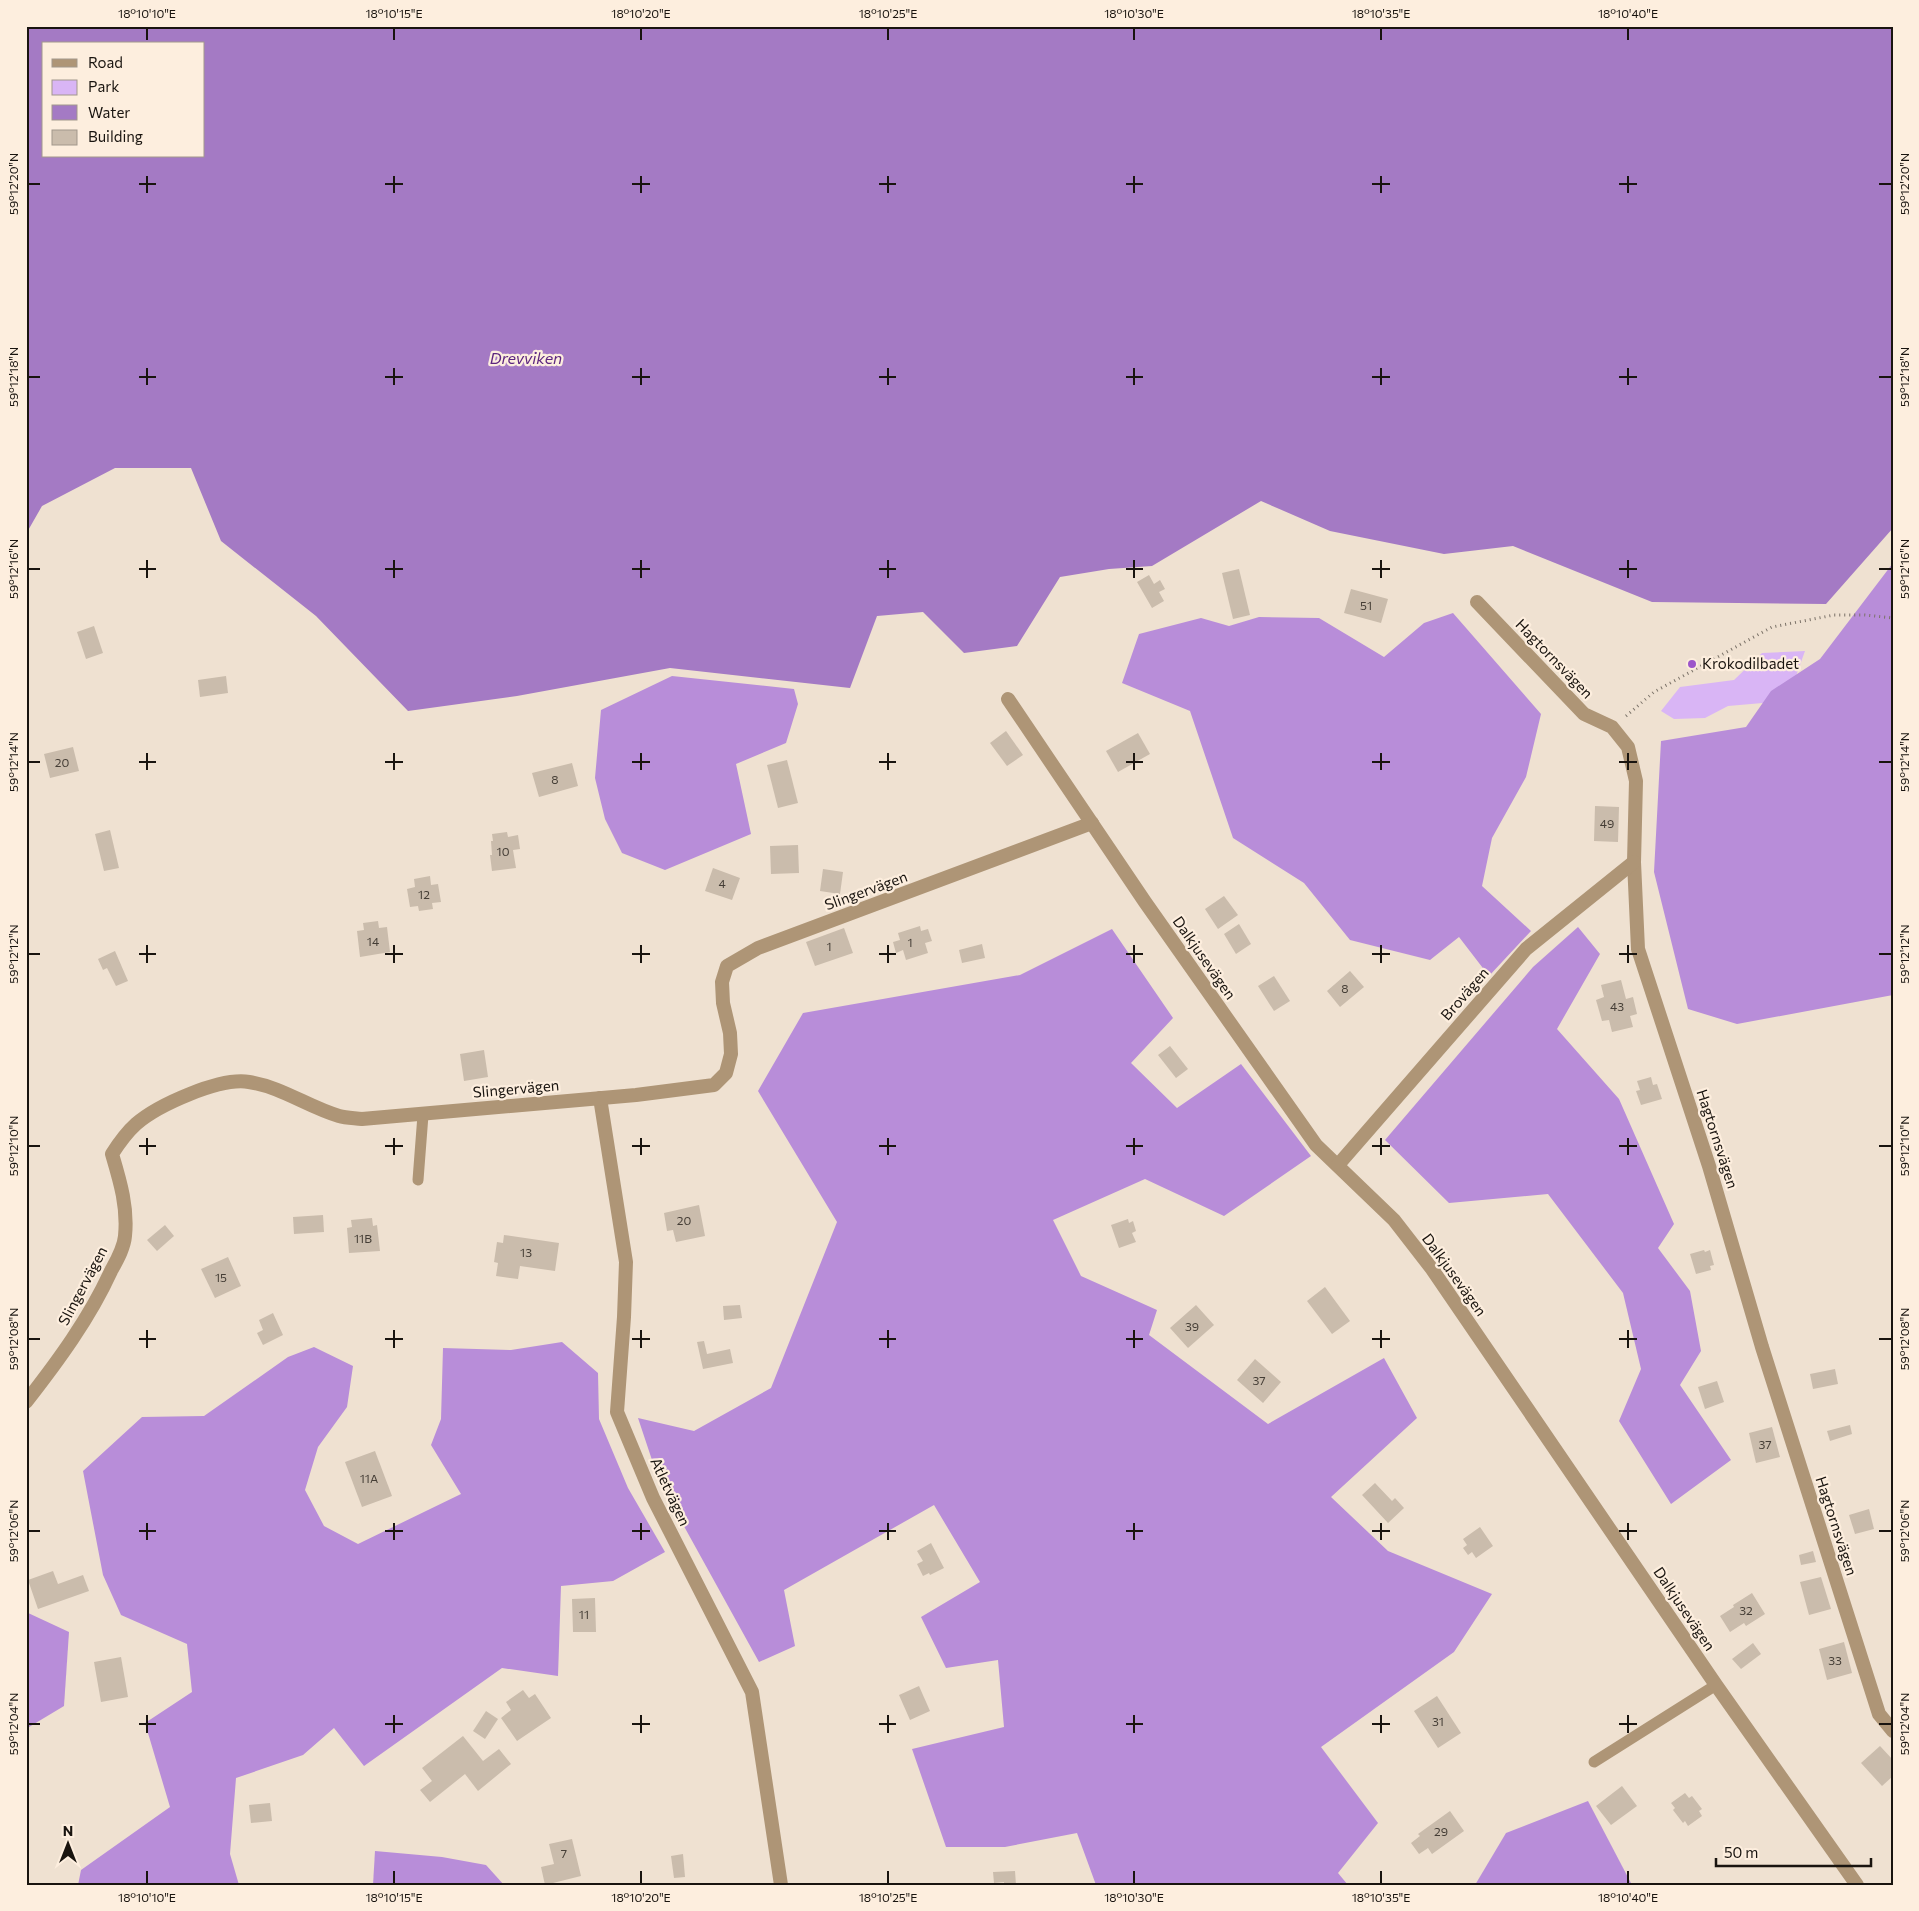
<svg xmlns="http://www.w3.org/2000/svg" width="1919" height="1911" viewBox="0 0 1919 1911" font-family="Commissioner,sans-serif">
  <rect width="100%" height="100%" fill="#efe1d1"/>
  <path fill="#d9b5f5" d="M1805 651 1787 701 1728 706 1705 718 1674 719 1661 711 1680 687 1734 680 1762 653Z"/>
  <g fill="#b88dd9">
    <path d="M1893 563V995L1737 1024 1688 1009 1654 872 1661 741 1746 727 1771 691 1820 659Z"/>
    <path d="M1453 613 1541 714 1526 777 1492 838 1482 886 1531 931 1489 976 1459 937 1430 960 1350 940 1304 883 1233 838 1190 711 1122 683 1139 634 1201 618 1229 626 1259 617 1319 618 1384 657 1424 623Z"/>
    <path d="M672 676 794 689 798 704 786 743 736 764 751 834 665 870 622 853 605 819 595 778 601 710Z"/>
    <path d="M1578 927 1600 954 1557 1029 1619 1099 1674 1224 1658 1248 1690 1291 1701 1351 1680 1385 1731 1460 1671 1504 1619 1421 1641 1369 1623 1293 1548 1194 1449 1203 1385 1140 1533 967Z"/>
    <path d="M1112 929 1173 1018 1131 1063 1177 1108 1241 1064 1311 1156 1224 1216 1145 1179 1053 1220 1081 1276 1157 1310 1149 1335 1268 1424 1384 1358 1417 1418 1331 1497 1388 1551 1492 1594 1454 1652 1321 1747 1378 1823 1338 1873 1348 1885H1096L1077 1833 1005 1847H946L912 1749 1004 1727 998 1660 946 1668 921 1617 980 1582 934 1505 784 1590 795 1646 759 1662 659 1481 638 1418 694 1431 771 1388 837 1222 758 1091 803 1013 1020 975Z"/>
    <path d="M562 1342 598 1373 599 1419 628 1488 665 1552 613 1581 561 1586 558 1676 502 1668 364 1766 334 1728 303 1755 236 1778 230 1854 239 1885H78L81 1870 170 1807 145 1723 192 1692 187 1644 121 1615 103 1575 83 1471 142 1417 204 1416 288 1357 314 1347 353 1366 347 1407 318 1447 305 1490 324 1526 358 1544 461 1494 431 1445 441 1419 443 1348 511 1350Z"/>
    <path d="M26 1612 69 1632 64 1706 29 1727 26 1723Z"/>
    <path d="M1588 1801 1632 1885H1475L1506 1833Z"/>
    <path d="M375 1851 442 1857 486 1865 504 1885H373Z"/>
  </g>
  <path fill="#a47ac4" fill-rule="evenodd" d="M26 26H1893V528L1826 604 1652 602 1513 546 1444 554 1330 531 1261 501 1152 566 1109 569 1060 577 1017 646 964 653 923 612 877 616 850 688 670 668 517 696 408 711 316 616 221 541 191 468H115L42 506 26 534ZM44 44H204V156H44Z"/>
  <g fill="#cabcac">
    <path d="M1239 569 1250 615 1233 619 1222 573Z"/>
    <path d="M1149 575 1154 584 1160 580 1165 589 1159 592 1164 601 1152 608 1137 582Z"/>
    <path d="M1351 589 1388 599 1381 623 1344 613Z"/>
    <path d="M94 626 103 653 86 659 77 632Z"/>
    <path d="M226 676 228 693 200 697 198 680Z"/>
    <path d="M1006 731 1023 755 1007 766 990 743Z"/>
    <path d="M1138 733 1150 754 1118 772 1106 751Z"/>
    <path d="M73 747 79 771 50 778 44 754Z"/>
    <path d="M787 760 798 803 778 808 767 765Z"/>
    <path d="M572 763 578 786 539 797 532 773Z"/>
    <path d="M1595 806 1619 807 1618 842 1594 841Z"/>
    <path d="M110 830 119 868 104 871 95 834Z"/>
    <path d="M507 832 508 837 518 835 520 849 513 850 516 868 492 871 490 855H492L491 841H493L492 834Z"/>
    <path d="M798 845 799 873 771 874 770 846Z"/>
    <path d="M713 868 740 878 732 900 705 891Z"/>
    <path d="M823 869 843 872 840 894 820 891Z"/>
    <path d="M430 876 431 885 438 884 441 902 432 903 433 909 419 911 418 906 410 907 407 889 415 887 414 879Z"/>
    <path d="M1224 896 1238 915 1218 929 1205 909Z"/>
    <path d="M378 921 379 928 387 927 390 952 360 957 357 931 364 930 363 923Z"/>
    <path d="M1239 924 1251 944 1236 954 1224 934Z"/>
    <path d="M920 926 921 931 928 929 932 941 925 943 928 953 906 960 903 950 896 953 893 942 900 940 898 933Z"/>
    <path d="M844 928 853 953 815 966 806 942Z"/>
    <path d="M982 944 985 958 962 963 959 950Z"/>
    <path d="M115 951 128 981 116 986 107 968 103 970 98 959Z"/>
    <path d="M1350 971 1364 987 1340 1007 1327 991Z"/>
    <path d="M1274 976 1290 1001 1274 1011 1258 986Z"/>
    <path d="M1621 980 1626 999 1633 997 1637 1014 1630 1016 1633 1027 1612 1032 1609 1020 1602 1021 1596 1000 1604 997 1601 985Z"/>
    <path d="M1170 1046 1188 1069 1176 1078 1158 1055Z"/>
    <path d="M484 1050 488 1077 464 1081 460 1054Z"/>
    <path d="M1651 1077 1653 1085 1657 1084 1662 1099 1641 1105 1636 1091 1640 1090 1637 1081Z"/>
    <path d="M699 1205 705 1236 676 1242 673 1230 667 1231 664 1213Z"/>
    <path d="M323 1215 324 1232 294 1234 293 1217Z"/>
    <path d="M372 1218 373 1226 377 1225 380 1251 349 1253 347 1228 352 1227 351 1220Z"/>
    <path d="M1128 1219 1129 1223 1133 1221 1136 1231 1132 1233 1136 1242 1119 1248 1111 1225Z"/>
    <path d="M165 1225 174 1236 157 1251 147 1240Z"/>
    <path d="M504 1235 559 1243 555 1271 520 1266 518 1279 496 1276 498 1263 494 1262 497 1242 503 1243Z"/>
    <path d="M1704 1250 1705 1252 1710 1250 1714 1265 1710 1266 1711 1270 1696 1274 1690 1254Z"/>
    <path d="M228 1257 241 1286 215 1298 201 1269Z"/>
    <path d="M1325 1287 1350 1321 1332 1334 1307 1301Z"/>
    <path d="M740 1305 742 1318 724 1320 723 1306Z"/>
    <path d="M1196 1305 1214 1325 1188 1348 1170 1328Z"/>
    <path d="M273 1313 283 1335 263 1345 257 1333 263 1330 259 1320Z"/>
    <path d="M704 1341 707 1354 730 1349 733 1363 703 1369 697 1342Z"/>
    <path d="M1255 1359 1281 1382 1263 1403 1237 1380Z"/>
    <path d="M1835 1369 1838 1384 1813 1389 1810 1374Z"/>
    <path d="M1717 1381 1724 1402 1705 1409 1698 1387Z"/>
    <path d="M1850 1425 1852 1434 1830 1441 1827 1431Z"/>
    <path d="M1772 1427 1780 1457 1756 1463 1749 1433Z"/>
    <path d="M375 1451 392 1496 362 1507 345 1462Z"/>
    <path d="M1375 1483 1392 1501 1395 1498 1404 1508 1388 1523 1362 1495Z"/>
    <path d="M1869 1509 1874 1529 1855 1534 1849 1515Z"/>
    <path d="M1480 1527 1493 1546 1476 1558 1472 1552 1468 1555 1463 1548 1467 1545 1463 1539Z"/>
    <path d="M931 1543 944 1568 930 1575 929 1573 923 1576 917 1564 923 1561 917 1551Z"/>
    <path d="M1813 1551 1816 1562 1801 1565 1799 1555Z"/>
    <path d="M53 1571 58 1584 83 1575 89 1591 38 1609 28 1580Z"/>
    <path d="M1821 1577 1831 1609 1809 1615 1800 1582Z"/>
    <path d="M1752 1593 1765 1614 1746 1626 1744 1623 1730 1632 1720 1616 1734 1607 1733 1605Z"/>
    <path d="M595 1598 596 1632H573L572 1599Z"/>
    <path d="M1844 1642 1852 1673 1827 1680 1819 1649Z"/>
    <path d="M1753 1643 1761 1654 1741 1669 1732 1659Z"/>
    <path d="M121 1657 128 1697 101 1702 94 1662Z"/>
    <path d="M919 1686 930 1711 910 1720 899 1695Z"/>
    <path d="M523 1690 529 1698 535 1694 551 1718 517 1741 501 1718 511 1710 506 1702Z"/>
    <path d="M1437 1696 1461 1733 1438 1748 1414 1711Z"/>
    <path d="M486 1711 498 1719 485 1739 473 1731Z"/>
    <path d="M463 1736 483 1761 499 1749 511 1764 478 1791 465 1774 430 1802 420 1790 432 1781 422 1768Z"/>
    <path d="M1880 1746 1893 1760V1776L1882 1786 1861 1763Z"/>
    <path d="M1622 1786 1637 1806 1611 1825 1596 1806Z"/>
    <path d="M1685 1793 1689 1798 1692 1796 1702 1809 1699 1811 1702 1816 1688 1826 1685 1821 1683 1823 1673 1810 1675 1808 1671 1803Z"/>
    <path d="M270 1803 272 1821 251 1823 249 1805Z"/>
    <path d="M1450 1811 1464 1831 1432 1854 1428 1848 1419 1854 1411 1843 1420 1836 1418 1834Z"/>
    <path d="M572 1839 581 1876 545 1885 541 1867 554 1864 549 1844Z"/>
    <path d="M683 1854 685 1877 674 1878 671 1856Z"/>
    <path d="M1015 1871 1016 1885H1004V1882L994 1883 993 1872Z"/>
  </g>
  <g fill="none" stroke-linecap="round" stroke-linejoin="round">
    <path stroke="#7b7268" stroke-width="3" stroke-dasharray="1 4" stroke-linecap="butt" d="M1626 716 1654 692 1772 627 1834 615H1865L1893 618"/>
    <g stroke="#ae9576" stroke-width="11">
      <path d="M418 1180 423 1115"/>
      <path d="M1594 1762 1716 1685"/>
    </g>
    <g stroke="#ae9576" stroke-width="14">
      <path d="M1477 602 1584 714 1612 727 1628 747 1636 781 1634 862 1638 949 1709 1166 1762 1347 1879 1714 1893 1731"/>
      <path d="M1008 699 1145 902 1316 1145 1394 1220 1432 1269 1716 1685 1857 1885"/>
      <path d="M600 1098 626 1262 624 1317 617 1412 653 1498 752 1692 781 1885"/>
      <path d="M1338 1165 1526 949 1634 862"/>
      <path d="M26 1402C58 1361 89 1319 111 1271 117 1260 124 1248 125 1236 128 1207 120 1181 112 1154 119 1143 126 1133 136 1124 158 1105 220 1077 249 1082 282 1087 308 1107 339 1116 346 1118 354 1118 362 1119L636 1095 714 1085 726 1073 731 1054 730 1033 723 1003 722 982 727 966 758 948 1092 823"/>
    </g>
  </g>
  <path fill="none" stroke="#19140f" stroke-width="2" d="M147 28V40M394 28V40M641 28V40M888 28V40M1134 28V40M1381 28V40M1628 28V40M147 176V193M394 176V193M641 176V193M888 176V193M1134 176V193M1381 176V193M1628 176V193M28 184H40M139 184H156M385 184H403M632 184H650M879 184H896M1126 184H1143M1372 184H1390M1619 184H1637M1879 184H1892M147 368V385M394 368V385M641 368V385M888 368V385M1134 368V385M1381 368V385M1628 368V385M28 377H40M139 377H156M385 377H403M632 377H650M879 377H896M1126 377H1143M1372 377H1390M1619 377H1637M1879 377H1892M147 560V578M394 560V578M641 560V578M888 560V578M1134 560V578M1381 560V578M1628 560V578M28 569H40M139 569H156M385 569H403M632 569H650M879 569H896M1126 569H1143M1372 569H1390M1619 569H1637M1879 569H1892M147 753V770M394 753V770M641 753V770M888 753V770M1134 753V770M1381 753V770M1628 753V770M28 762H40M139 762H156M385 762H403M632 762H650M879 762H896M1126 762H1143M1372 762H1390M1619 762H1637M1879 762H1892M147 945V963M394 945V963M641 945V963M888 945V963M1134 945V963M1381 945V963M1628 945V963M28 954H40M139 954H156M385 954H403M632 954H650M879 954H896M1126 954H1143M1372 954H1390M1619 954H1637M1879 954H1892M147 1138V1155M394 1138V1155M641 1138V1155M888 1138V1155M1134 1138V1155M1381 1138V1155M1628 1138V1155M28 1146H40M139 1146H156M385 1146H403M632 1146H650M879 1146H896M1126 1146H1143M1372 1146H1390M1619 1146H1637M1879 1146H1892M147 1330V1348M394 1330V1348M641 1330V1348M888 1330V1348M1134 1330V1348M1381 1330V1348M1628 1330V1348M28 1339H40M139 1339H156M385 1339H403M632 1339H650M879 1339H896M1126 1339H1143M1372 1339H1390M1619 1339H1637M1879 1339H1892M147 1523V1540M394 1523V1540M641 1523V1540M888 1523V1540M1134 1523V1540M1381 1523V1540M1628 1523V1540M28 1531H40M139 1531H156M385 1531H403M632 1531H650M879 1531H896M1126 1531H1143M1372 1531H1390M1619 1531H1637M1879 1531H1892M147 1715V1733M394 1715V1733M641 1715V1733M888 1715V1733M1134 1715V1733M1381 1715V1733M1628 1715V1733M28 1724H40M139 1724H156M385 1724H403M632 1724H650M879 1724H896M1126 1724H1143M1372 1724H1390M1619 1724H1637M1879 1724H1892M147 1871V1884M394 1871V1884M641 1871V1884M888 1871V1884M1134 1871V1884M1381 1871V1884M1628 1871V1884"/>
  <circle fill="#9c56ca" stroke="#fdeede" stroke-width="2" cx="1692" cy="664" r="5"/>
  <g text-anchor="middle" stroke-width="4.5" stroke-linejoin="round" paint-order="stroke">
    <g font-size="12" fill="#453e36">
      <text x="1366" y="610">51</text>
      <text x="62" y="767">20</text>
      <text x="555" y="784">8</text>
      <text x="1607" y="828">49</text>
      <text x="503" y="856">10</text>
      <text x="722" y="888">4</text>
      <text x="424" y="899">12</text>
      <text x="373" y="946">14</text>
      <text x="910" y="947">1</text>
      <text x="829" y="951">1</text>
      <text x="1345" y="993">8</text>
      <text x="1617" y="1011">43</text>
      <text x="684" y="1225">20</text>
      <text x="363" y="1243">11B</text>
      <text x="526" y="1257">13</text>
      <text x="221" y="1282">15</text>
      <text x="1192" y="1331">39</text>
      <text x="1259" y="1385">37</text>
      <text x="1765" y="1449">37</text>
      <text x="369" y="1483">11A</text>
      <text x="1746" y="1615">32</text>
      <text x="584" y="1619">11</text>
      <text x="1835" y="1665">33</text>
      <text x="1438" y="1726">31</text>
      <text x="1441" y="1836">29</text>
      <text x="564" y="1858">7</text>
    </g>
    <g font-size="15" fill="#19140f" stroke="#fdeede">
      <text transform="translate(1554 659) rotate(46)" y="5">Hagtornsvägen</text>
      <text transform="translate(866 891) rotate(-20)" y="5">Slingervägen</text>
      <text transform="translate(1204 958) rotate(55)" y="5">Dalkjusevägen</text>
      <text transform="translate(1465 994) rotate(-49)" y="5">Brovägen</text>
      <text transform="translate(516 1089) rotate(-5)" y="5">Slingervägen</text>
      <text transform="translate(1717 1139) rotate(72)" y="5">Hagtornsvägen</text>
      <text transform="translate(1454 1275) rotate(54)" y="5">Dalkjusevägen</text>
      <text transform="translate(83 1286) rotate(-62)" y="5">Slingervägen</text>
      <text transform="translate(670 1492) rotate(65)" y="5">Atletvägen</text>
      <text transform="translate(1836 1526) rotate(72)" y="5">Hagtornsvägen</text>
      <text transform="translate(1684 1609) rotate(56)" y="5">Dalkjusevägen</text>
    </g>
    <g font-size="15" fill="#19140f" stroke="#fdeede" text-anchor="start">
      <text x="1702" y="669">Krokodilbadet</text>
    </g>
    <g font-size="16" font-style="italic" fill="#5d267f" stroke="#fdeede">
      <text x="526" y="364">Drevviken</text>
    </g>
  </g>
  <rect width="1919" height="1911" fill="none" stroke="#fdeede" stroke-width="55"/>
  <rect x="42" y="42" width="162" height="115" fill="#fdeede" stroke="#a2978b"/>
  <rect x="52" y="59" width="25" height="8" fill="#ae9576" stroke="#a2978b"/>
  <text x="88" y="68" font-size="15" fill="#19140f">Road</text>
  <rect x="52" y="80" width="25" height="15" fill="#d9b5f5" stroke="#a2978b"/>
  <text x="88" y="92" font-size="15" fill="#19140f">Park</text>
  <rect x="52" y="105" width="25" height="15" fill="#a47ac4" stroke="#a2978b"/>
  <text x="88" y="118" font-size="15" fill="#19140f">Water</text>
  <rect x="52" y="130" width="25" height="15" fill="#cabcac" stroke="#a2978b"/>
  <text x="88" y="142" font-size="15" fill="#19140f">Building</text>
  <g transform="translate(68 1844)" stroke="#fdeede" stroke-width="4" paint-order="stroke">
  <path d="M0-4L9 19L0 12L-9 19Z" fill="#19140f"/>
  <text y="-8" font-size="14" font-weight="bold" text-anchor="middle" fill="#19140f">N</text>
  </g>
  <path d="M1716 1858v8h155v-8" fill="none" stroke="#19140f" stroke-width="2.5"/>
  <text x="1724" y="1858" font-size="15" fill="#19140f" stroke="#fdeede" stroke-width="4" paint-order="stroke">50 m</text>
  <rect x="28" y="28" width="1864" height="1856" fill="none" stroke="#19140f" stroke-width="2"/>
  <g font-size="12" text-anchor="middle" fill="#19140f">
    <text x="147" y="18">18°10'10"E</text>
    <text x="394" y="18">18°10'15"E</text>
    <text x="641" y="18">18°10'20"E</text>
    <text x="888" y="18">18°10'25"E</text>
    <text x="1134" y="18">18°10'30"E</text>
    <text x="1381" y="18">18°10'35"E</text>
    <text x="1628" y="18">18°10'40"E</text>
    <text transform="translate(14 184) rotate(-90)" y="4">59°12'20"N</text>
    <text transform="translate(1905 184) rotate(-90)" y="4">59°12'20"N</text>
    <text transform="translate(14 377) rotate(-90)" y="4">59°12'18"N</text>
    <text transform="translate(1905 377) rotate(-90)" y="4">59°12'18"N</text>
    <text transform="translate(14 569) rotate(-90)" y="4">59°12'16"N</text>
    <text transform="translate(1905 569) rotate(-90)" y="4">59°12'16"N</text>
    <text transform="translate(14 762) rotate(-90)" y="4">59°12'14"N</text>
    <text transform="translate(1905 762) rotate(-90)" y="4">59°12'14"N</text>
    <text transform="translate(14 954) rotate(-90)" y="4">59°12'12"N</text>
    <text transform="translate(1905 954) rotate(-90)" y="4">59°12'12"N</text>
    <text transform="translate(14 1146) rotate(-90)" y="4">59°12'10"N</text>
    <text transform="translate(1905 1146) rotate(-90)" y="4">59°12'10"N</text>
    <text transform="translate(14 1339) rotate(-90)" y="4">59°12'08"N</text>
    <text transform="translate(1905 1339) rotate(-90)" y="4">59°12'08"N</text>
    <text transform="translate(14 1531) rotate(-90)" y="4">59°12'06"N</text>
    <text transform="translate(1905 1531) rotate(-90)" y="4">59°12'06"N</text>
    <text transform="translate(14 1724) rotate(-90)" y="4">59°12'04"N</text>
    <text transform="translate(1905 1724) rotate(-90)" y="4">59°12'04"N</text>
    <text x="147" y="1902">18°10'10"E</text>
    <text x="394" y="1902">18°10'15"E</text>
    <text x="641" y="1902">18°10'20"E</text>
    <text x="888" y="1902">18°10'25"E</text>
    <text x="1134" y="1902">18°10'30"E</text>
    <text x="1381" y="1902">18°10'35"E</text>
    <text x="1628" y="1902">18°10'40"E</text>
  </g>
</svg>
